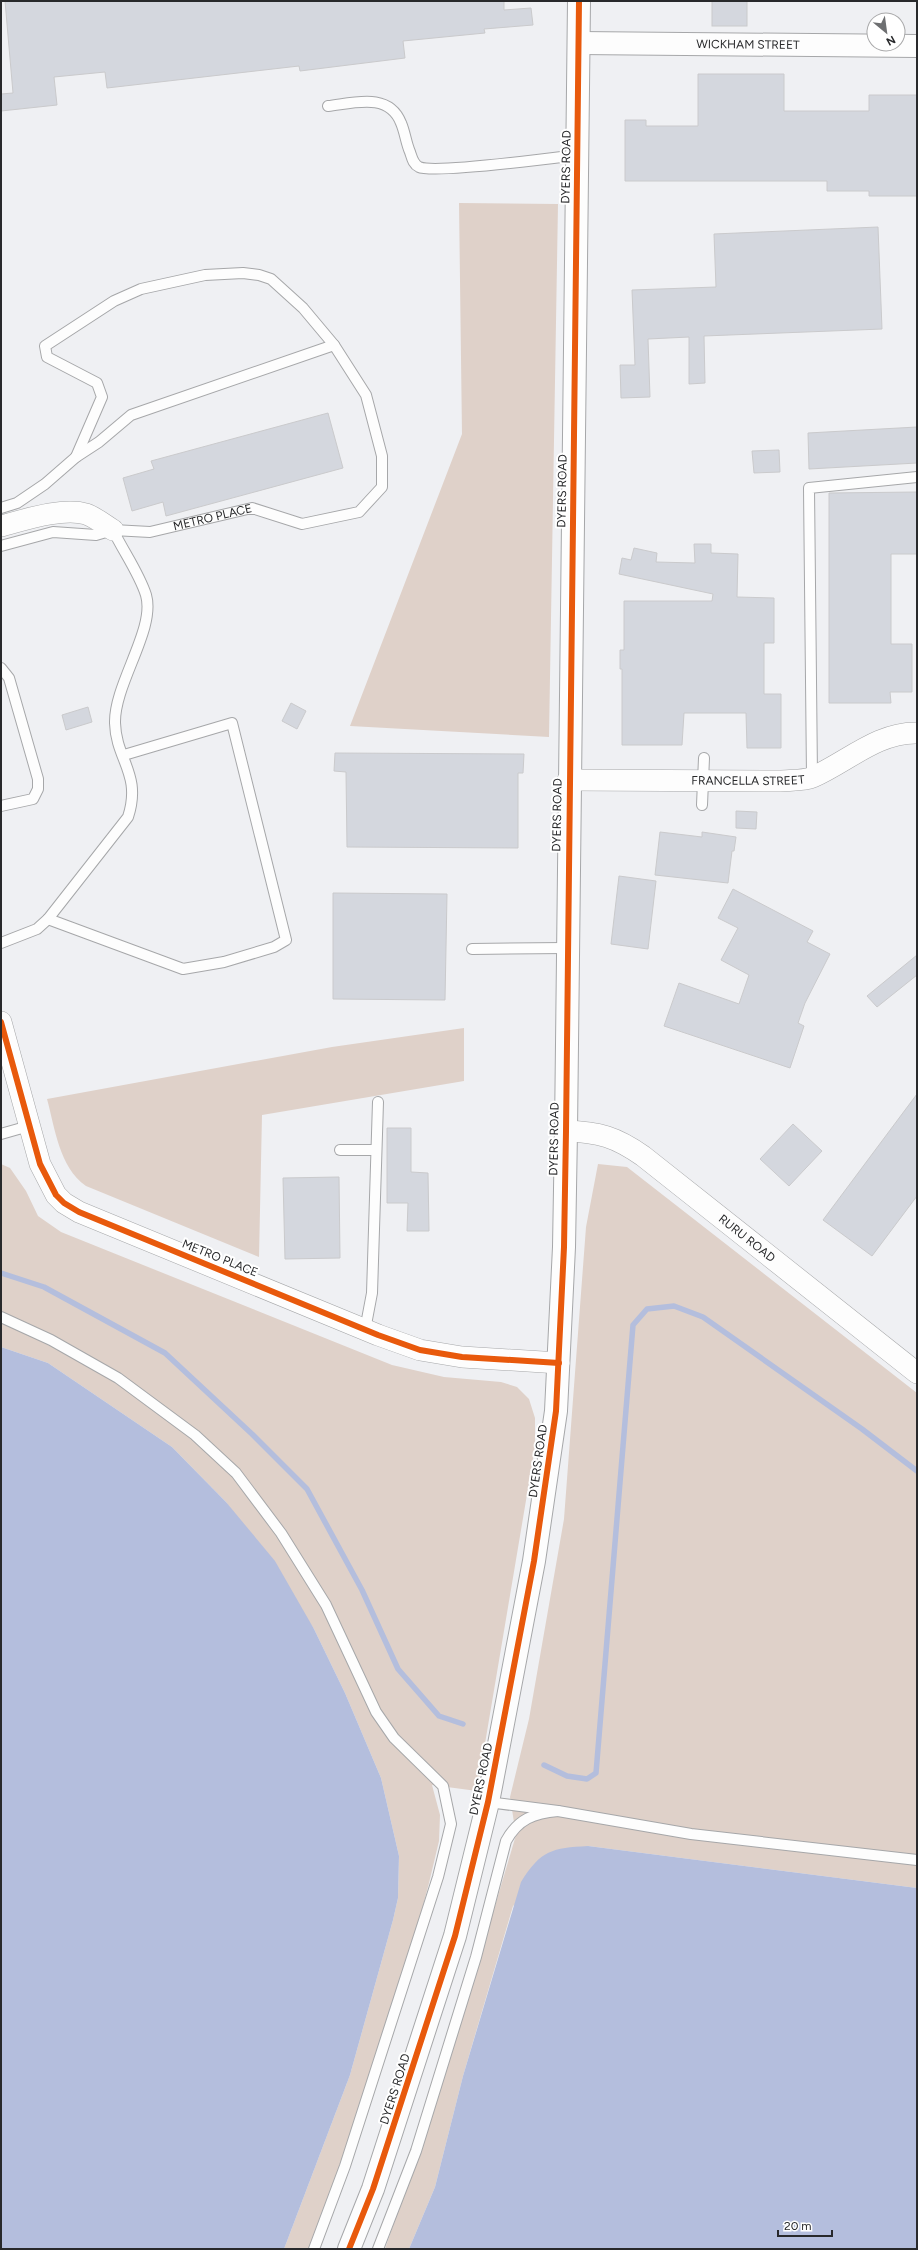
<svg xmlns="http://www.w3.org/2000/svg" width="918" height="2250" viewBox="0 0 918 2250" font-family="Figtree,sans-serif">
  <rect width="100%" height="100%" fill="#eff0f3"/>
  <g fill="#dfd1c9">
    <path d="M459 203 558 204 549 737 350 726 462 434Z"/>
    <path d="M464 1028V1081L262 1115 259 1257 86 1186C59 1167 55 1128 47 1099L332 1047Z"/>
    <path d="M1 1164 10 1168 26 1191 38 1216 61 1232 392 1365 444 1377 501 1382 517 1387 529 1399 535 1418V1447L477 1791 432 1785 440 1815 439 1841 429 1883 413 1943 338 2175 309 2249H284L350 2075 393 1920 398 1898 399 1856 381 1778 345 1693 314 1629 226 1502 172 1447 48 1363 1 1347Z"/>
    <path d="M598 1164 627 1167 917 1393V1888L588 1846 513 1906 463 2076 435 2187 409 2249H385L447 2068 516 1835 510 1797 529 1719 564 1519 586 1227Z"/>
  </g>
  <g fill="#b4bedd">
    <path d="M1 1347 48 1363 172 1447 226 1502 275 1561 314 1629 345 1693 381 1778 399 1856 398 1898 393 1920 350 2075 284 2249H1Z"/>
    <path d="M588 1846 917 1888V2249H409L435 2187 463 2076 521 1882C541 1850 552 1848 588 1846Z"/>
  </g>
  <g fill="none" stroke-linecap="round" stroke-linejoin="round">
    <g stroke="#b4bedd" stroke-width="5.5">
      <path d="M1 1273 44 1287 165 1353 252 1434 307 1489 362 1590 398 1669 439 1716 463 1724"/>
      <path d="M544 1765 567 1776 587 1779 596 1773 633 1325 647 1309 674 1306 703 1317 862 1429 917 1471"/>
    </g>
  </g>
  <g fill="#d4d7de" stroke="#cacacc">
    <path d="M5 1H504V10L531 8 533 25 484 29 485 33 403 41 405 58 300 71 299 66 107 88 105 72 54 77 57 105 1 111V94L13 93Z"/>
    <rect x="712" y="1" width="35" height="25"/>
    <path d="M698 74H784V111H869V95H917V196H869V191H827V181H625V120H646V126H698Z"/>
    <path d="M878 227 882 329 704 336 705 383 689 384V337L648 339 650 397 621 398 620 365H635L632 290 716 287 714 234Z"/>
    <path d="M328 413 343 468 166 516 163 502 132 511 123 478 154 469 151 461Z"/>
    <path d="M917 427V463L809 469 808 433Z"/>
    <path d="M779 450 780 472 754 473 752 451Z"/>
    <path d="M917 492V554H891V644H912V692H890L891 703H829V493Z"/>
    <path d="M694 544H711V553L738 554 737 597 774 598V643H764V694H781V748H747L746 713H684L682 745H622V669H620V650H624V601H712L713 594 619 574 622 558 631 560 634 548 657 553 656 562 695 563Z"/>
    <path d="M291 703 306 711 297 729 282 721Z"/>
    <path d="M88 707 92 722 66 730 62 715Z"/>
    <path d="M335 753 524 754 523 773H518V848L347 847 346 772 334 771Z"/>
    <path d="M736 811 757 812 756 829 736 828Z"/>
    <path d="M660 832 702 837V832L736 837 734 851H732L728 883 655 875Z"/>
    <path d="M619 876 656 881 648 949 611 944Z"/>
    <path d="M733 889 813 931 807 942 830 954 805 1003 798 1023 804 1026 790 1068 664 1026 679 983 739 1004 749 975 721 960 738 928 718 918Z"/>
    <path d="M333 893 447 894 445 1000 333 999Z"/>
    <path d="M917 955V975L877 1007 867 996Z"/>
    <path d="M917 1094V1196L872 1256 823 1220Z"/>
    <path d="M793 1124 822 1151 789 1186 760 1159Z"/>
    <path d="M387 1128H411V1172L428 1173 429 1231H407L408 1203H387Z"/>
    <path d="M339 1177 340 1258 285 1259 283 1178Z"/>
  </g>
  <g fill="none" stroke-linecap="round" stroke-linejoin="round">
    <g stroke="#a6a7a9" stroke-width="12">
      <g id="service">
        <path d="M328 106C354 103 389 92 401 123 405 132 406 143 410 152 412 158 413 164 419 167 434 174 553 158 577 155"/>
        <path d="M1 508 17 503 45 484 76 457 99 442 131 415 334 345"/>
        <path id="s1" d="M1 546 53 532 96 535 113 530 150 532 252 508 302 524 359 512 382 487V456L366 395 334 345 303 308 271 279 259 275 243 273 205 275 141 289 114 301 45 346 47 357 97 383 102 397 76 457"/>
        <path d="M1 668 9 678 38 779V789L33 799 1 806"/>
        <path d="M812 777 809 488 917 477"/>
        <path d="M702 805 704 758"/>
        <path d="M48 919 183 969 224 962 274 947 286 940 232 723 124 755"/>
        <path d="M1 943 37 929 48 919 128 817C142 774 116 760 115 723 114 684 156 629 146 595 139 573 123 551 113 530"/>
        <path d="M472 949 566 948"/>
        <path d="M1 1134 29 1126"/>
        <path d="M340 1150H376"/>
        <path d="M1 1317 51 1340 118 1378 195 1435 236 1473 281 1533 326 1605 376 1712 394 1738 443 1786 451 1824 438 1877 345 2166 314 2249"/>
        <path d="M365 1330 372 1293 378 1102"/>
        <path d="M488 1802 558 1811 691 1834 917 1860"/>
        <path d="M378 2249 416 2151 476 1957 506 1841C518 1819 534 1813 558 1811"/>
      </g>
    </g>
    <g stroke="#a6a7a9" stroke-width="22">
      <g id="minor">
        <path d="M1 526C24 520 63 507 86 514 95 517 105 525 113 530"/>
        <path id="s2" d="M568 780 780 781C790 780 804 781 813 777 847 762 878 732 917 733"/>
        <path d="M1 1022 40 1164 56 1195 64 1203 79 1212 378 1335 420 1350 462 1357 559 1363"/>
        <path id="s3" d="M566 1131C599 1132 616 1137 643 1156L917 1373"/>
      </g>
    </g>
    <g stroke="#a6a7a9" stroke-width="24">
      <g id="tertiary">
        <path id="s4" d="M579 43 917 46"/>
      </g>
    </g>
    <g stroke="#a6a7a9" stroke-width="24">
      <path id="trunk" d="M349 2249 373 2189 455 1936 488 1802 534 1561 556 1411 564 1247 566 1131 579 1"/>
    </g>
    <use href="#service" stroke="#fdfdfd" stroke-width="10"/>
    <use href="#minor" stroke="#fdfdfd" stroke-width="21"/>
    <use href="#tertiary" stroke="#fdfdfd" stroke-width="22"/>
    <use href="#trunk" stroke="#fdfdfd" stroke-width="22"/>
    <g stroke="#fff" stroke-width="8">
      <g id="cycleway">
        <path d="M1 1022 40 1164 56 1195 64 1203 79 1212 378 1335 420 1350 462 1357 559 1363"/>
        <path d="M349 2249 373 2189 455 1936 488 1802 534 1561 556 1411 564 1247 566 1131 579 1"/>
      </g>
    </g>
    <use href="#cycleway" stroke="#e8590c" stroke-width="6"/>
  </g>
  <g text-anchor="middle" stroke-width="4" stroke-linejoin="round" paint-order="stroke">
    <g font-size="12" fill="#28292b" stroke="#fff">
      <text dy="4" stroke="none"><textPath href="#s4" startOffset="169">WICKHAM STREET</textPath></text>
      <text transform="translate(566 167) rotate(-89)" y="4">DYERS ROAD</text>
      <text transform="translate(562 491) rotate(-89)" y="4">DYERS ROAD</text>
      <text dy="4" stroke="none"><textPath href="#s1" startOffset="216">METRO PLACE</textPath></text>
      <text dy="4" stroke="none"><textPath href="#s2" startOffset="180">FRANCELLA STREET</textPath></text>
      <text transform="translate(557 815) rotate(-89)" y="4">DYERS ROAD</text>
      <text transform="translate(554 1139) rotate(-89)" y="4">DYERS ROAD</text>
      <text dy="4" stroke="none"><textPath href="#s3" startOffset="215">RURU ROAD</textPath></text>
      <text transform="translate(220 1258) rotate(22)" y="4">METRO PLACE</text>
      <text transform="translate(538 1461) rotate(-82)" y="4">DYERS ROAD</text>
      <text transform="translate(481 1779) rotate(-78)" y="4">DYERS ROAD</text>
      <text transform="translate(395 2089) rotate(-72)" y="4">DYERS ROAD</text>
    </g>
  </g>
  <rect width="918" height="2250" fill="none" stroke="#28292b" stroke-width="4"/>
  <g transform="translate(886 32) rotate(151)"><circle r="19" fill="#ffffff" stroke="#a9a9aa"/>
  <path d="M0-3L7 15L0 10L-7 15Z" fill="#6e6f71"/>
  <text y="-6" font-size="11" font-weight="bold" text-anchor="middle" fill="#28292b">N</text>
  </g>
  <path d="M778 2230v6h54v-6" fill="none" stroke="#28292b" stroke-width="2"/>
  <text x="784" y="2230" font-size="12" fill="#28292b" stroke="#ffffff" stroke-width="3" paint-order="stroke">20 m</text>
</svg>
